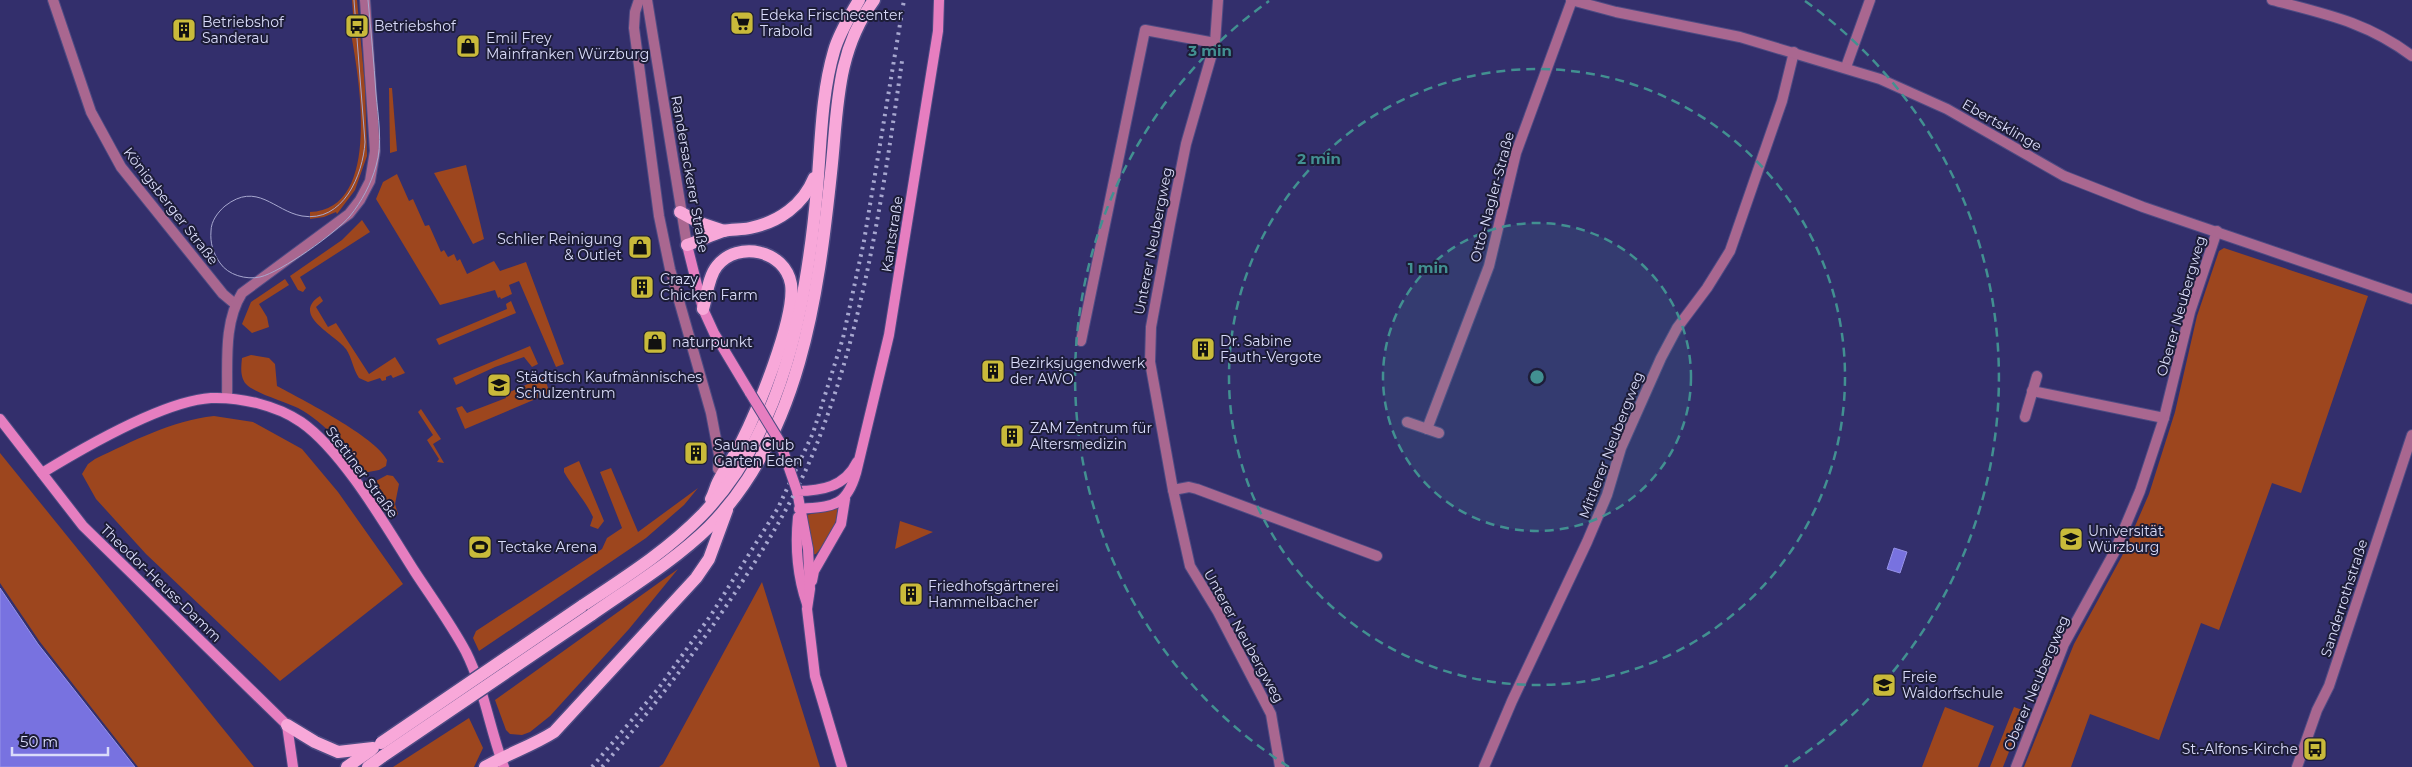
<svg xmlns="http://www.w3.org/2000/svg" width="2412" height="767" viewBox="0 0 2412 767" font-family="Montserrat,sans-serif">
  <rect width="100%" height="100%" fill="#332f6c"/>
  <g fill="#9d461e">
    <path d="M352 0H357L365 86 367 156 355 190 337 214 336 212 324 217 310 219V212C384 210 358 72 350 28H354Z"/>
    <path d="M389 88H392L397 151 390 153Z"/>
    <path d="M466 165 484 239 473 244 434 173Z"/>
    <path d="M397 174 409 201 413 199 425 226 429 225 441 252 444 250 448 257 454 254 457 261 460 259 467 274 494 261 500 271 526 262 564 364 556 367 519 281 509 285 512 294 501 299 500 297 498 298 495 290 440 305 376 199 383 182Z"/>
    <path d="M362 220 370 232 300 277 306 288 303 292 298 290 290 276 342 240Z"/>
    <path d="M2224 248 2368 296 2301 493 2272 483 2219 630 2201 623 2159 740 2090 714 2071 767H2024L2074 644 2122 556 2149 494 2175 412 2197 316 2219 251Z"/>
    <path d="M285 279 289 285 259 304 267 317 269 327 252 333 242 324 251 302Z"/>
    <path d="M320 296 323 301 316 307 328 327 336 323 369 374 395 357 405 373 393 378 391 375 386 377V380L382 381 380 378 368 382 359 378C353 369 352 358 346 349 336 335 290 315 320 296Z"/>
    <path d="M511 301 516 313 439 345 436 339 507 309 506 304Z"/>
    <path d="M530 346 538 364 532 367 524 357 495 367 456 385 453 378Z"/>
    <path d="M251 355 269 358 275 364 277 386C301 399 376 437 387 460L386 466 379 470 363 473C344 447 327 424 298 408 286 402 254 393 246 384 240 377 241 367 242 358Z"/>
    <path d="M544 377 550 393 465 429 456 408 462 406 467 413 506 398 505 394Z"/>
    <path d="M421 409 441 439 433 444 444 463 437 462 439 459 427 440 433 435 418 412Z"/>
    <path d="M214 416 253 422 302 449 338 492 403 584 280 681 146 554 96 499 82 474 88 464 95 459C133 441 171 421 214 416Z"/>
    <path d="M0 453 254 767H138L40 642 0 583Z"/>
    <path d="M579 461 604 521 598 529 590 526 593 517C585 500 573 488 564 472V468Z"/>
    <path d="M611 468 638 532 698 488 684 505 646 538 479 651 473 638 476 631 602 549 607 538 622 528 600 472Z"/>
    <path d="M387 475 393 476 399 484 395 504 398 514 393 518 374 488V482Z"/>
    <path d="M836 508 838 509C837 527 827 541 816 554L811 555 807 515Z"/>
    <path d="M900 521 933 532 895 549Z"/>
    <path d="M678 569 629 629 550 716 530 732 522 735 510 734 506 730 495 700Z"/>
    <path d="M762 582 820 767H659L663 764Z"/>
    <path d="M1945 707 1994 726 1978 767H1922Z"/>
    <path d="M2014 707 2025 711 2003 767H1990Z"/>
    <path d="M469 718 483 748 474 767H393Z"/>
  </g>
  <g fill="#7872e0" stroke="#9592e8">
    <path d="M1894 548 1907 552 1900 573 1887 569Z"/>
    <path d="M0 588 38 644 135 767H0Z"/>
  </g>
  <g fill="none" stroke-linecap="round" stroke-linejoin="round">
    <g stroke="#4e4b83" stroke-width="12">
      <g id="minor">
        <path d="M53 0 91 112 121 167 223 294 235 304"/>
        <path d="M1218 0 1215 43 1186 144 1170 224 1151 327 1150 362 1173 490 1190 566 1218 612 1271 714 1280 767"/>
        <path d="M2272 0C2325 14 2367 22 2412 56"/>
        <path d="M1846 67 1870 0"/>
        <path d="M1081 341 1145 30 1215 43"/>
        <path d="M2032 391 2164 418"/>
        <path d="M2025 417 2037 376"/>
        <path d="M1407 422 1439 433"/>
        <path d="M1427 429 1489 266 1516 153 1572 0"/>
        <path d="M1173 490 1189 487 1197 489 1377 556"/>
        <path d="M1484 767 1512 701 1587 542 1607 495 1621 448 1661 358 1677 328 1707 288 1730 251 1782 101 1794 52"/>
        <path d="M2016 767 2064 644 2114 553 2140 491 2164 418 2190 312 2217 231"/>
        <path d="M2297 767 2317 710 2329 686 2412 435"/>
      </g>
    </g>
    <g stroke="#4e4b83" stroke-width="12">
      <g id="tertiary">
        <path d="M639 0 635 12 634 28 659 216 670 269 711 413 719 455 718 469"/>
        <path d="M647 0 687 245"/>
        <path d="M1571 0 1616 12 1740 37 1880 79 1947 109 2064 176 2143 207 2412 299"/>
        <path d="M227 398C228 364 223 323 242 293L349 214 360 200 370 181 375 151 365 0"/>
      </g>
    </g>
    <g stroke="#4e4b83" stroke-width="12">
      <g id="secondary">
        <path d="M687 245 703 309 714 333 750 393"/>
        <path d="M0 419 83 526 287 725 293 767"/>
        <path d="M42 473C83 448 163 401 211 398 240 397 276 405 301 422 343 451 387 528 415 572 432 598 451 624 466 652 484 688 490 730 504 767"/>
        <path d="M799 509C832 506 846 508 856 473L889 335 938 31 939 0"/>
        <path d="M798 517C795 547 797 575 807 604"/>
        <path d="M812 581 814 571 841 524 845 499"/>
        <path d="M842 767 815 676 807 609 810 589 808 549 797 491C821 491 845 487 857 462"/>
      </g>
    </g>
    <g stroke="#4e4b83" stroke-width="15">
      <g id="primary">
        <path d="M680 212 700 223 724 231"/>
        <path d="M687 245C699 241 711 235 723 231 732 229 741 230 750 228 779 222 803 205 814 178"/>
        <path d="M703 309C707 296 708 277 717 266 738 240 785 250 791 284 796 318 757 411 741 443 735 456 725 468 718 482 715 488 714 494 711 499"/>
        <path d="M582 606C624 578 667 551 702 515 784 431 807 302 817 189 821 144 821 95 834 51 839 33 850 16 859 0"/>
        <path d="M591 615C631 587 674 561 709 527 800 435 818 296 831 173 838 110 835 53 874 0"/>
        <path d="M287 725 315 742 338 752 373 748"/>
        <path d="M347 767 371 750"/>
        <path d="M368 767 383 756"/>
        <path d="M485 767C507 754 532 746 554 732L696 578 709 559 727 510"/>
      </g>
    </g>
    <use href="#minor" stroke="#a96790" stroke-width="10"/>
    <use href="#tertiary" stroke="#a96790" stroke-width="10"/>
    <use href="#secondary" stroke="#e67ec0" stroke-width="10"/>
    <use href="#primary" stroke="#f8a8d9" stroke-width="12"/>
    <path stroke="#a7a7cf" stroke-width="1" d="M354 0 365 142C363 175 343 223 302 216 274 211 257 181 225 206 218 212 211 221 211 231 210 243 213 253 220 263 228 275 246 280 260 277 281 272 336 233 350 216 362 201 371 184 376 166 383 143 378 117 376 94 374 63 371 31 368 0"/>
    <g stroke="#a7a7cf" stroke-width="4" stroke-dasharray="2.5 5" stroke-linecap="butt">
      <path d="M592 767 658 689 711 615 778 508 813 433 843 338 864 241 904 0"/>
      <path d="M602 767C655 706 700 647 744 579 774 533 802 485 821 433 866 314 884 187 902 61"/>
    </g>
    <g stroke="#4e4b83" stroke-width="12" stroke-linecap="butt">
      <path id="secondary-bridge" d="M750 393 780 442 797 491"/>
    </g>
    <g stroke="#4e4b83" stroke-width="15" stroke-linecap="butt">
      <g id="primary-bridge">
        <path d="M381 743 582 606"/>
        <path d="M383 756 591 615"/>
      </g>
    </g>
    <use href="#secondary-bridge" stroke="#e67ec0" stroke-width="10"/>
    <use href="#primary-bridge" stroke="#f8a8d9" stroke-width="12"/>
  </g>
  <circle cx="1537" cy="377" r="154" fill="#429091" fill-opacity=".12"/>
  <g fill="none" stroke="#429091" stroke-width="2.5" stroke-dasharray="9 6">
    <circle cx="1537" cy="377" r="154"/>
    <circle cx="1537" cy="377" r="308"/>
    <path d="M1289 767A462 462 0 0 1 1269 1M1805 1A462 462 0 0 1 1785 767"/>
  </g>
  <defs>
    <g id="supermarket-square" transform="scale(1.25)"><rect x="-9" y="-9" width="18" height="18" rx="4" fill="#c9ba3a" stroke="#1d1d38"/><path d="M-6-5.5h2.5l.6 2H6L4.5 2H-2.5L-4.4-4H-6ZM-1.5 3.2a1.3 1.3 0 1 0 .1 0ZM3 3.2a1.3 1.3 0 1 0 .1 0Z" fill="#111"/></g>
    <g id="bus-square" transform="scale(1.25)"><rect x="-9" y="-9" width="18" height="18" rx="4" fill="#c9ba3a" stroke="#1d1d38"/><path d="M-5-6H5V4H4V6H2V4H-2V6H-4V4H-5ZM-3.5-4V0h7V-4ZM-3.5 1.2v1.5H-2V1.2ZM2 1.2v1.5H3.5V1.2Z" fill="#111"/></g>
    <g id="building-square" transform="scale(1.25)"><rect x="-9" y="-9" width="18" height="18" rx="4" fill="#c9ba3a" stroke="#1d1d38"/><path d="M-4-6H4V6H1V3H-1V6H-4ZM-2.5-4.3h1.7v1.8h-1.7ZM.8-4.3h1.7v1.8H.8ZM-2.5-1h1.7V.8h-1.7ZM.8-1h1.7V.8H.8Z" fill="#111"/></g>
    <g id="shop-square" transform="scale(1.25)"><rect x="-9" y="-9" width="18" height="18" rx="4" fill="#c9ba3a" stroke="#1d1d38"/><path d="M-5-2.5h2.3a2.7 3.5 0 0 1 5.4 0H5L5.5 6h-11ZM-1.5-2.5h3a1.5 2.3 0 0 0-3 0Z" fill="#111"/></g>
    <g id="school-square" transform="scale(1.25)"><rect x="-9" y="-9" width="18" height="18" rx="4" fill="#c9ba3a" stroke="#1d1d38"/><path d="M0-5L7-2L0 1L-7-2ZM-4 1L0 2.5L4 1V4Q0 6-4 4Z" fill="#111"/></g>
    <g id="university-square" transform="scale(1.25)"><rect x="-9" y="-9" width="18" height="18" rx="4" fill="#c9ba3a" stroke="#1d1d38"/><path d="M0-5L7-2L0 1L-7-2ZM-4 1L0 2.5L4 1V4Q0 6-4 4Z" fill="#111"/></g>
    <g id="stadium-square" transform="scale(1.25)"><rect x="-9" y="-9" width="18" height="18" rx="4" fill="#c9ba3a" stroke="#1d1d38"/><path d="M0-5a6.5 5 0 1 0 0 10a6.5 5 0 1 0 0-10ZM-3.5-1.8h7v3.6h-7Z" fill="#111"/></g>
  </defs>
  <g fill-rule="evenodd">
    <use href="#supermarket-square" x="742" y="23"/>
    <use href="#bus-square" x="357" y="26"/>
    <use href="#building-square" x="184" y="30"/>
    <use href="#shop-square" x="468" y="46"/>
    <use href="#shop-square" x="640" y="247"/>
    <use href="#building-square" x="642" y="287"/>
    <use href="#shop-square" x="655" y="342"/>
    <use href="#building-square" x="1203" y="349"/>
    <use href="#building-square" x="993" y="371"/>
    <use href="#school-square" x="499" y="385"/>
    <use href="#building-square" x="1012" y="436"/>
    <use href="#building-square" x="696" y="453"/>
    <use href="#university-square" x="2071" y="539"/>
    <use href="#stadium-square" x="480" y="547"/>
    <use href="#building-square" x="911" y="594"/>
    <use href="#school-square" x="1884" y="685"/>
    <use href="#bus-square" x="2315" y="749"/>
  </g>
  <g text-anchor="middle" stroke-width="4" stroke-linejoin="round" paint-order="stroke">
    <g font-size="14" fill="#dadcfa" stroke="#1d1d38" text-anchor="start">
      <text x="760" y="20">Edeka Frischecenter<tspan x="760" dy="16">Trabold</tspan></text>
      <text x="202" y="27">Betriebshof<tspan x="202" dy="16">Sanderau</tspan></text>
      <text x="374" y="31">Betriebshof</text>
      <text x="486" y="43">Emil Frey<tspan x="486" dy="16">Mainfranken Würzburg</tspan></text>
      <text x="622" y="244" text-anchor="end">Schlier Reinigung<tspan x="622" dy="16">&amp; Outlet</tspan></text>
      <text x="660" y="284">Crazy<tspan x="660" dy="16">Chicken Farm</tspan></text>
      <text x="1220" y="346">Dr. Sabine<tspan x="1220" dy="16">Fauth-Vergote</tspan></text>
      <text x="672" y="347">naturpunkt</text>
      <text x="1010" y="368">Bezirksjugendwerk<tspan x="1010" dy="16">der AWO</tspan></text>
      <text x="516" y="382">Städtisch Kaufmännisches<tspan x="516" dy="16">Schulzentrum</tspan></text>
      <text x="1030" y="433">ZAM Zentrum für<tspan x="1030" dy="16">Altersmedizin</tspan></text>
      <text x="714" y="450">Sauna Club<tspan x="714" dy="16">Garten Eden</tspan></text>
      <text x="2088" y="536">Universität<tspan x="2088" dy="16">Würzburg</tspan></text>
      <text x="498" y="552">Tectake Arena</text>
      <text x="928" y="591">Friedhofsgärtnerei<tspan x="928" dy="16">Hammelbacher</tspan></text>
      <text x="1902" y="682">Freie<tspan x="1902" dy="16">Waldorfschule</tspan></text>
      <text x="2298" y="754" text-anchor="end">St.-Alfons-Kirche</text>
    </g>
    <g font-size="14" fill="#dadcfa" stroke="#1d1d38">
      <text transform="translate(2002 125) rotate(30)" y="5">Ebertsklinge</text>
      <text transform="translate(690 174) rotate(80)" y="5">Randersackerer Straße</text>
      <text transform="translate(1492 197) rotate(-75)" y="5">Otto-Nagler-Straße</text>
      <text transform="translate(171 206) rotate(52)" y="5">Königsberger Straße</text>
      <text transform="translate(892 234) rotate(-81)" y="5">Kantstraße</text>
      <text transform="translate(1153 241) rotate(-79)" y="5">Unterer Neubergweg</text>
      <text transform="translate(2181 306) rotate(-74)" y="5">Oberer Neubergweg</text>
      <text transform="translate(1611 445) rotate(-69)" y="5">Mittlerer Neubergweg</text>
      <text transform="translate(362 472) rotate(53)" y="5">Stettiner Straße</text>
      <text transform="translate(161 583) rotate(44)" y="5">Theodor-Heuss-Damm</text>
      <text transform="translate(2344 598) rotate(-72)" y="5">Sanderrothstraße</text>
      <text transform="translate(1244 636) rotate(61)" y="5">Unterer Neubergweg</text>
      <text transform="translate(2036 683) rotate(-67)" y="5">Oberer Neubergweg</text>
    </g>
  </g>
  <circle cx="1537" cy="377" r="8" fill="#429091" stroke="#1d1d38" stroke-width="2.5"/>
  <g font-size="15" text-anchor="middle" font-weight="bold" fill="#429091" stroke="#1d1d38" stroke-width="4" stroke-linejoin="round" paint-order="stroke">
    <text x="1210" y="56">3 min</text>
    <text x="1319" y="164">2 min</text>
    <text x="1428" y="273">1 min</text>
  </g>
  <path d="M12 747v8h96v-8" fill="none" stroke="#dadcfa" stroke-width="2.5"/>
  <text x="20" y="747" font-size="15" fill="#dadcfa" stroke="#1d1d38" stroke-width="4" paint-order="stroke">50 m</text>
</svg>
